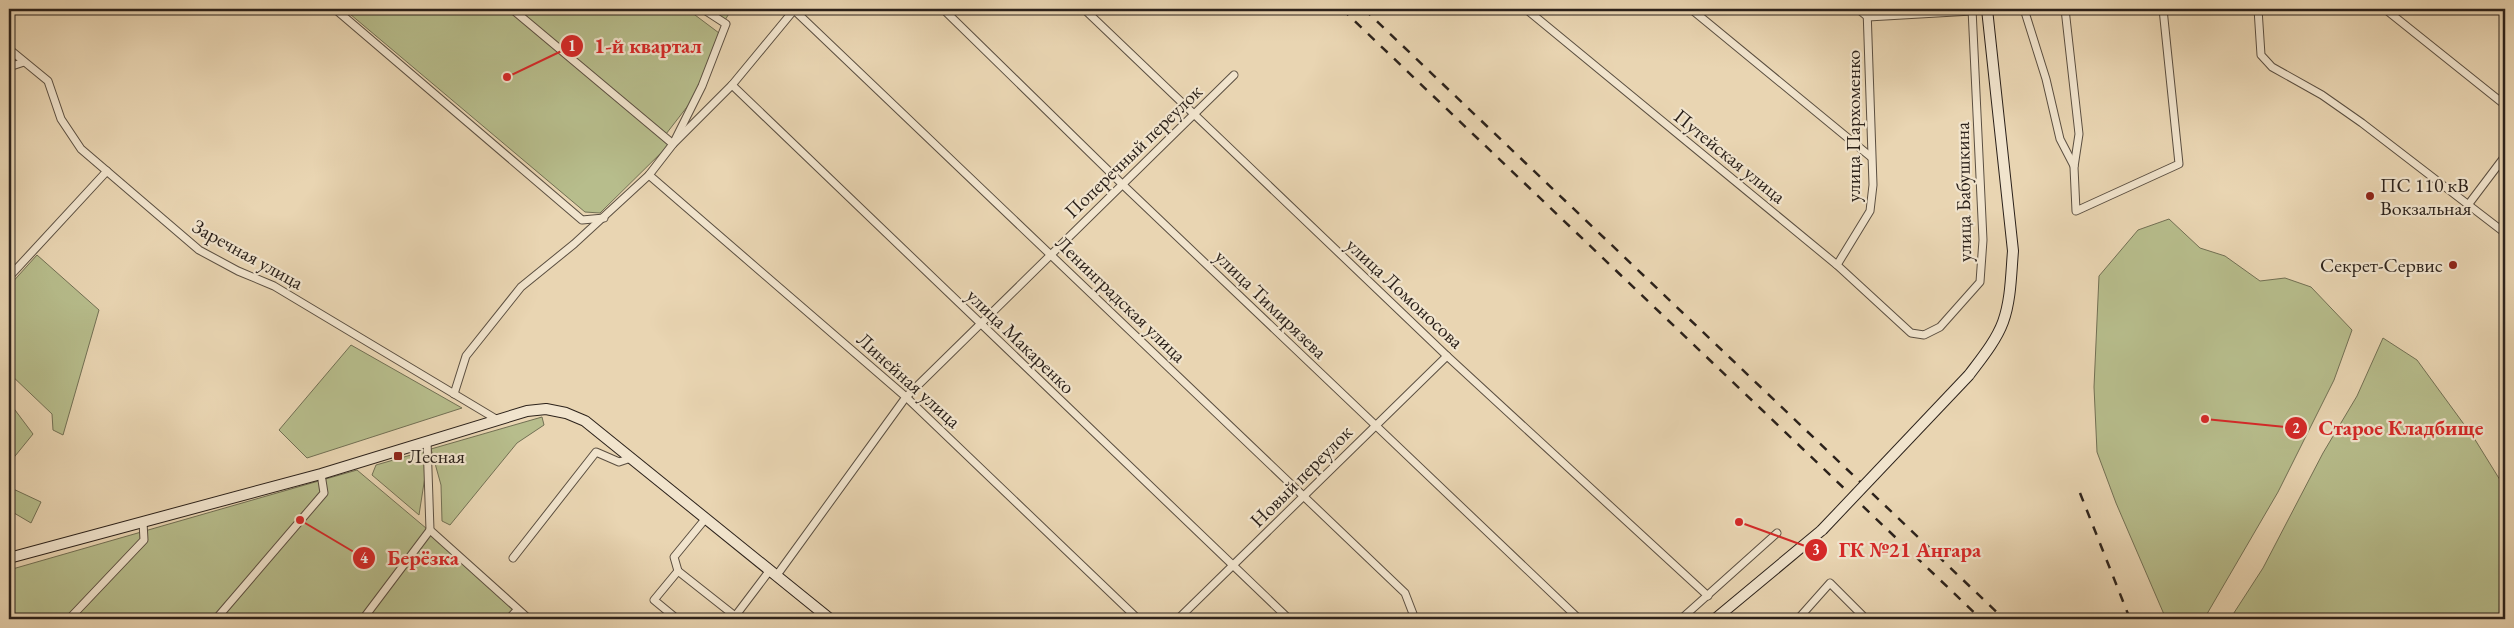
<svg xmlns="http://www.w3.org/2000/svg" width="2514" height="628" viewBox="0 0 2514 628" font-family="'EB Garamond',serif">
  <rect width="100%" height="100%" fill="#e9d5b2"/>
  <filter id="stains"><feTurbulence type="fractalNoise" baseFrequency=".004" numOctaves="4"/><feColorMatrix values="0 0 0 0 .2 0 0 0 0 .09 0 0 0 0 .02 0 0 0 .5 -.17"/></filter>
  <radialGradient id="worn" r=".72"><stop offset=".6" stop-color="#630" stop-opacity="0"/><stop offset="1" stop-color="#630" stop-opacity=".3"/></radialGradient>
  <g fill="#b7bd8c" stroke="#727054">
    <path d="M344 9H508L669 145 600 213 585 212Z"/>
    <path d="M517 9H687L719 33 697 94 666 134Z"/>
    <path d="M711 9H732L725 20Z"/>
    <path d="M2169 219 2200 248 2225 256 2260 281 2285 278 2311 287 2352 330 2334 380 2278 492 2204 619H2166L2116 503 2097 452 2094 387 2099 276 2138 230Z"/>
    <path d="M37 255 99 310 63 435 53 430 52 414 9 373V286Z"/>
    <path d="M2383 338 2417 360 2474 438 2505 488V619H2230L2263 568 2323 453 2357 396Z"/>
    <path d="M351 345 462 408 307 458 279 430Z"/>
    <path d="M9 402 33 434 11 461 9 460Z"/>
    <path d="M542 417 544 425 517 443 450 525 442 521 441 485 431 449Z"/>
    <path d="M425 451 426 470 419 515 372 475 376 465Z"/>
    <path d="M357 470 534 619H9V570Z"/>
    <path d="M9 487 41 502 31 523 9 510Z"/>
  </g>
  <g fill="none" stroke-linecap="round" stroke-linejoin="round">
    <g stroke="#5b4f41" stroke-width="9">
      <g id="street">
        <path d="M335 9 582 220 604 218"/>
        <path d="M512 9 673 144 702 86 726 24 703 9"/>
        <path d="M793 9 1405 593 1415 619"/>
        <path d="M943 9 1122 184 1579 619"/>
        <path d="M1084 9 1447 356 1708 596"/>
        <path d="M1526 9 1837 265 1911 333 1924 335 1940 327 1980 282 1983 240 1972 9"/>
        <path d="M1691 9 1871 157"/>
        <path d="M1858 9 1868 17 1972 11"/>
        <path d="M2024 9 2046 79 2060 139 2074 166"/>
        <path d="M2065 9 2079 134 2074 167 2076 211 2179 164 2163 9"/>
        <path d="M2258 9 2261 55 2272 67 2322 95 2362 123 2505 233"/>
        <path d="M2385 9 2505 105"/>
        <path d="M9 49 48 81 61 119 81 149 199 250 238 271 274 286 496 419"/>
        <path d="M9 67 24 62"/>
        <path d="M732 85 1289 619"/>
        <path d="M649 175 906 397 1138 619"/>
        <path d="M2468 205 2505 156"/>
        <path d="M1837 265 1870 211 1873 185 1867 9"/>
        <path d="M9 277 107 171"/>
        <path d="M454 394 466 356 521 287 574 244 649 175 673 144 732 85 794 10"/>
        <path d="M427 441 430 530 529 619"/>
        <path d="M706 518 674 557 678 571 735 616"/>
        <path d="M513 558 596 452 619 462 631 458"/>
        <path d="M777 575 906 397 1234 75"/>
        <path d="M69 619 144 540 143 522"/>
        <path d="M216 619 324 493 321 474"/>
        <path d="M363 619 430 530"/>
        <path d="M509 619 517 610"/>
        <path d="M677 619 654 600 678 571"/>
        <path d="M733 619 770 570"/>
        <path d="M1178 619 1447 356"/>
        <path d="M1681 619 1777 533"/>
        <path d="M1798 619 1830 583 1866 619"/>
      </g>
    </g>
    <g stroke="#2c221b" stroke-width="12">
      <g id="secondary">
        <path d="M1969 375C1981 359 1996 341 2003 322 2011 300 2011 274 2013 251L1987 9"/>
        <path d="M9 558 321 474 527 411 546 409 566 413 585 421 830 619"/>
        <path d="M1715 619 1822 530"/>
      </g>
    </g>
    <use href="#street" stroke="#f1e4cd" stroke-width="7"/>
    <use href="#secondary" stroke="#f1e4cd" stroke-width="10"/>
    <g stroke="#2c221b" stroke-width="2.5" stroke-dasharray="9 9" stroke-linecap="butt">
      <path d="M1342 9 1981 619"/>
      <path d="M1364 9 2004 619"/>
      <path d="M2080 493 2130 619"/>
    </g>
    <g stroke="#2c221b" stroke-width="12" stroke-linecap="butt">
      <path id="secondary-bridge" d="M1822 530 1969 375"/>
    </g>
    <use href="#secondary-bridge" stroke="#f1e4cd" stroke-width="10"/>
  </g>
  <g fill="#8f2418" stroke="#f1e4cd" stroke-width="2">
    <circle cx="2370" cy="196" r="5"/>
    <circle cx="2453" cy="265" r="5"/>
    <rect x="393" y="451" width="10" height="10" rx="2.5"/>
  </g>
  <g text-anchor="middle" stroke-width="4.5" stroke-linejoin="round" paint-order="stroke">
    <g font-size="20" fill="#2c221b" stroke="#f1e4cd">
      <text transform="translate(1853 126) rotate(-90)" y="7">улица Пархоменко</text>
      <text transform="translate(1133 151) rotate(-44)" y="7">Поперечный переулок</text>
      <text transform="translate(1730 156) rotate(39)" y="7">Путейская улица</text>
      <text transform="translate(1963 192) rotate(-91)" y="7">улица Бабушкина</text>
      <text transform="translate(248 254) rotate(29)" y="7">Заречная улица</text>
      <text transform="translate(1405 293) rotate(43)" y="7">улица Ломоносова</text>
      <text transform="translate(1121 299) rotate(44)" y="7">Ленинградская улица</text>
      <text transform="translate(1271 304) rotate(44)" y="7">улица Тимирязева</text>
      <text transform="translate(1021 341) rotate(44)" y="7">улица Макаренко</text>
      <text transform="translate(909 380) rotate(42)" y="7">Линейная улица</text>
      <text transform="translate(1301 476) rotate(-45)" y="7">Новый переулок</text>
    </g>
    <g font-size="20" fill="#2c221b" stroke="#f1e4cd" text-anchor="start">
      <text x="2380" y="192">ПС 110 кВ<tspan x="2380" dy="23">Вокзальная</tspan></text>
      <text x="2443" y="272" text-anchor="end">Секрет-Сервис</text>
      <text x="408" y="463">Лесная</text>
    </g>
  </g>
  <path fill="none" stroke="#d62828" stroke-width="2" d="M507 77L572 46M2205 419L2296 428M1739 522L1816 550M300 520L364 558"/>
  <g fill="#d62828" stroke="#f1e4cd" stroke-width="2">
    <circle cx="507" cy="77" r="5"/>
    <circle cx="2205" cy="419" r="5"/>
    <circle cx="1739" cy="522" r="5"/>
    <circle cx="300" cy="520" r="5"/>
    <circle cx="572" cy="46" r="12"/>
    <circle cx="2296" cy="428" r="12"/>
    <circle cx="1816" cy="550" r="12"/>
    <circle cx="364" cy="558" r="12"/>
  </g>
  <g font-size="15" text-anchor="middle" font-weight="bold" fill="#fff">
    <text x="572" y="51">1</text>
    <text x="2296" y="433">2</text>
    <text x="1816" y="555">3</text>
    <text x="364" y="563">4</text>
  </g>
  <g font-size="21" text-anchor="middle" font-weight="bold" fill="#d62828" stroke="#f1e4cd" stroke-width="4.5" stroke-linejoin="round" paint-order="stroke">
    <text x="648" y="53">1-й квартал</text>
    <text x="2401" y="435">Старое Кладбище</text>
    <text x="1910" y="557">ГК №21 Ангара</text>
    <text x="423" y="565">Берёзка</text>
  </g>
  <rect width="2514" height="628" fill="none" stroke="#e9d5b2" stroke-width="30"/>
  <rect x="10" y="10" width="2494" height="608" fill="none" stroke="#2c221b" stroke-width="2.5"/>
  <rect x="15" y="15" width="2484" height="598" fill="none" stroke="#2c221b"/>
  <rect width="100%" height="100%" filter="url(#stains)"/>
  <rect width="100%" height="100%" fill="url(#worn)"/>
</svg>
